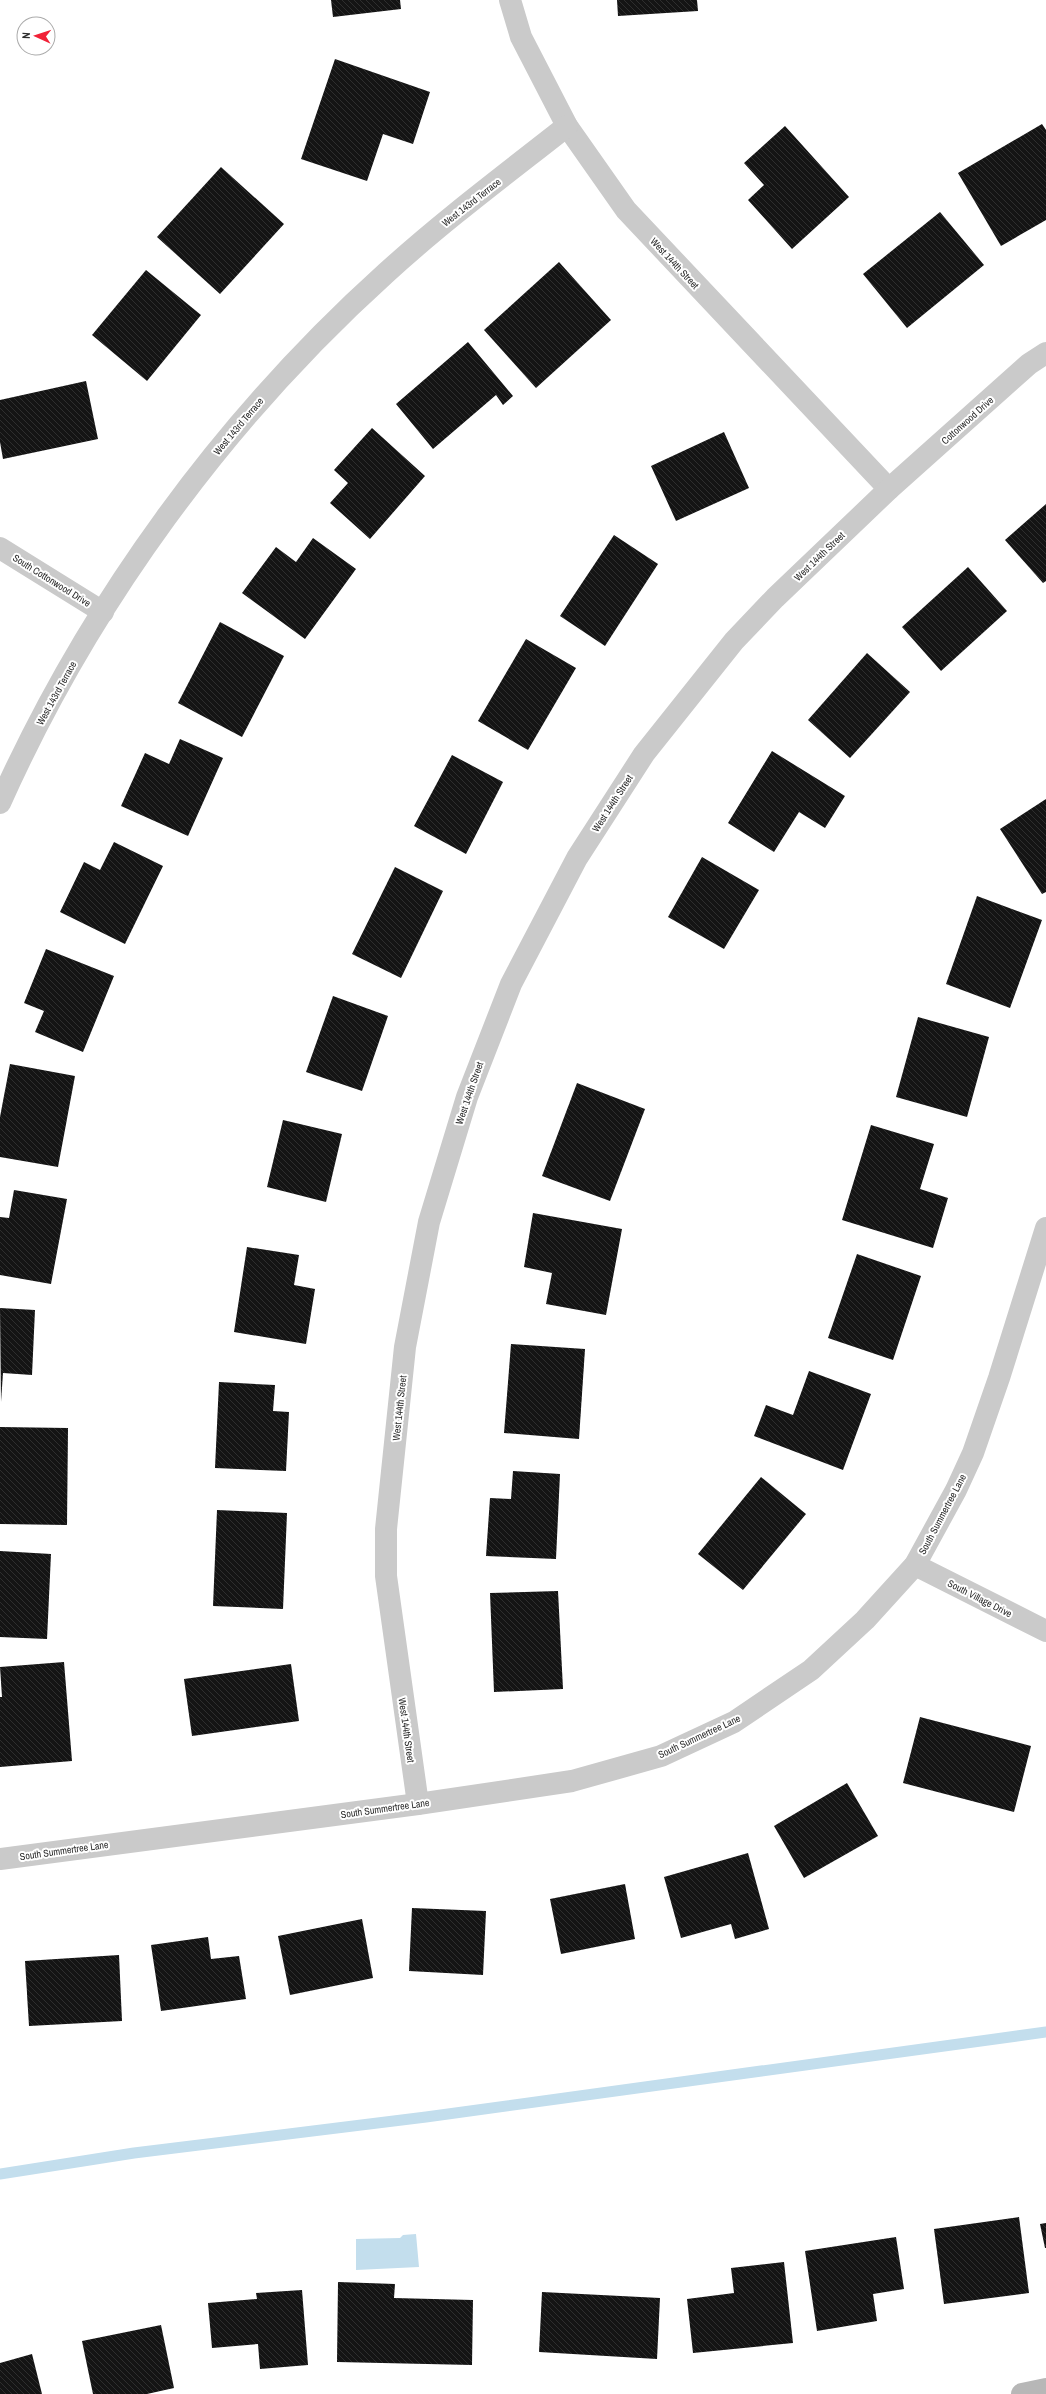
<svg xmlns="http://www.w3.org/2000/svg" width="1046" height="2394" viewBox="0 0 1046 2394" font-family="'Archivo Narrow',sans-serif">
  <defs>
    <pattern id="building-back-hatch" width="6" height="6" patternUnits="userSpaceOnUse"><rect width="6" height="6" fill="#141414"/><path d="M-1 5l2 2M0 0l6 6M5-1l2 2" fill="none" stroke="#2e2e2e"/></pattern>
  </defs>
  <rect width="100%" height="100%" fill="#fff"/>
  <path fill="#c3deed" d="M416 2234 419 2267 356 2270V2239L400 2238 403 2235Z"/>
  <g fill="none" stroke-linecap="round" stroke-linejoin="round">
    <path stroke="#c3deed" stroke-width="11" d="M0 2174 134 2153 426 2117 1046 2032"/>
  </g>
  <g fill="url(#building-back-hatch)">
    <path d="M331 0H400L401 9 333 17Z"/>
    <path d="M617 0H697L698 11 618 16Z"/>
    <path d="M335 59 430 92 413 144 383 134 367 181 301 159Z"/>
    <path d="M1042 124 1046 130V220L1001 246 958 173Z"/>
    <path d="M785 126 849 197 792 249 748 200 764 185 744 163Z"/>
    <path d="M221 167 284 224 220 294 157 237Z"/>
    <path d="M940 212 984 265 907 328 863 274Z"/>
    <path d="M559 262 611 320 536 388 484 330Z"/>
    <path d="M146 270 201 315 147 381 92 335Z"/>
    <path d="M468 342 513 396 503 405 496 395 433 449 396 404Z"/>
    <path d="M86 381 98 439 3 459 0 442V400Z"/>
    <path d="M372 428 425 476 370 539 330 503 348 483 334 470Z"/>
    <path d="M724 432 749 488 676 521 651 466Z"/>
    <path d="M1046 504V581L1043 583 1005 540Z"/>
    <path d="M614 535 658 564 605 646 560 616Z"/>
    <path d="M313 538 356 569 305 639 242 593 276 547 296 562Z"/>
    <path d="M968 567 1007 611 941 671 902 627Z"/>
    <path d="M220 622 284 656 242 737 178 703Z"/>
    <path d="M526 639 576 668 528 750 478 721Z"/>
    <path d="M867 653 910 692 850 758 808 720Z"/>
    <path d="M180 739 223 758 188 836 121 806 145 753 169 764Z"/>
    <path d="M772 751 845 796 825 828 799 812 774 852 728 823Z"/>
    <path d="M452 755 503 782 466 854 414 826Z"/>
    <path d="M1046 799V892L1042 894 1000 829Z"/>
    <path d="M114 842 163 866 125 944 60 912 84 862 100 870Z"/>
    <path d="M702 857 759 890 724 949 668 917Z"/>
    <path d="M395 867 443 891 401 978 352 954Z"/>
    <path d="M977 896 1042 920 1010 1008 946 984Z"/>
    <path d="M46 949 114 976 83 1052 35 1032 44 1011 24 1003Z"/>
    <path d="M333 996 388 1016 362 1091 306 1072Z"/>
    <path d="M918 1017 989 1037 967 1117 896 1097Z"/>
    <path d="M10 1064 75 1076 58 1167 0 1157V1117Z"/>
    <path d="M577 1083 645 1109 610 1201 542 1176Z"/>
    <path d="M283 1120 342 1134 326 1202 267 1187Z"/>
    <path d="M871 1125 934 1144 920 1189 948 1198 933 1248 842 1220Z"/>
    <path d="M14 1190 67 1199 51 1284 0 1275V1217L9 1218Z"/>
    <path d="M533 1213 622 1229 606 1315 546 1304 552 1273 524 1267Z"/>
    <path d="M247 1247 299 1255 294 1285 315 1289 306 1344 234 1332Z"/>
    <path d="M857 1254 921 1276 893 1360 828 1338Z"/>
    <path d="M0 1308 35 1310 32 1375 3 1373 1 1402Z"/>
    <path d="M511 1344 585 1349 579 1439 504 1433Z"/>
    <path d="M809 1371 871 1394 843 1470 754 1436 766 1405 793 1415Z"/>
    <path d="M219 1382 275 1385 273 1411 289 1412 286 1471 215 1468Z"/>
    <path d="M0 1427 68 1428 67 1525 0 1524Z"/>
    <path d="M513 1471 560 1474 556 1559 486 1556 490 1498 511 1499Z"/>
    <path d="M761 1477 806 1514 743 1590 698 1554Z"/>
    <path d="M217 1510 287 1513 283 1609 213 1606Z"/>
    <path d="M0 1551 51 1554 47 1639 0 1637Z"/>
    <path d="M558 1591 563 1689 494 1692 490 1593Z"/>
    <path d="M64 1662 72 1761 0 1767V1697H2L0 1667Z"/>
    <path d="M291 1664 299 1721 192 1736 184 1679Z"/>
    <path d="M920 1717 1031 1746 1014 1812 903 1783Z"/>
    <path d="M847 1783 878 1836 804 1878 774 1826Z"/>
    <path d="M748 1853 769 1929 735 1939 731 1924 681 1938 664 1877Z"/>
    <path d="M625 1884 635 1939 561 1954 550 1899Z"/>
    <path d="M412 1908 486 1911 483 1975 409 1971Z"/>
    <path d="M362 1919 373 1978 290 1995 278 1936Z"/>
    <path d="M208 1937 211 1959 239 1956 246 1999 161 2011 151 1945Z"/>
    <path d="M119 1955 122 2021 29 2026 25 1961Z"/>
    <path d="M1019 2217 1029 2293 944 2304 934 2229Z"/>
    <path d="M1046 2223V2248H1045L1040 2224Z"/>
    <path d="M896 2237 904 2289 873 2294 877 2321 817 2331 805 2251Z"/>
    <path d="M784 2262 793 2343 693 2353 687 2299 734 2293 731 2268Z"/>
    <path d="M338 2282 395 2284 394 2298 473 2300 472 2365 337 2362Z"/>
    <path d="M302 2290 308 2365 260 2369 258 2344 212 2348 208 2303 257 2299 256 2293Z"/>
    <path d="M542 2292 660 2298 657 2359 539 2352Z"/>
    <path d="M161 2325 174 2388 147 2394H93L82 2341Z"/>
    <path d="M32 2354 42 2394H0V2363Z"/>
  </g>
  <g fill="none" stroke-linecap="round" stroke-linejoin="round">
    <g stroke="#cacaca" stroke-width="22">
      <path d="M510 0 521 37 567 126 626 210 889 489"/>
      <path d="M0 548 103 612"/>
      <path d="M0 803C89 604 224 419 386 273 443 221 506 174 567 126"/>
      <path d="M915 1565 1046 1631"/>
      <path d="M418 1804 386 1576V1529L405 1347 429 1222 467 1097 511 984 577 858 644 754 734 641 775 598 889 489 1029 364 1046 353"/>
      <path d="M0 1859 418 1804 572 1781 661 1756 734 1722 811 1670 865 1620 915 1565 956 1490 973 1453 999 1378 1046 1228"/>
    </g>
    <path stroke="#b7b7b7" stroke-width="22" d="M1022 2394 1046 2389"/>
  </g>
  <g text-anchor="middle" stroke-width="4" stroke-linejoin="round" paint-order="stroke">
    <g font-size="10" fill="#2d2d2d" stroke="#fff">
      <text transform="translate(471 202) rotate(-38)" y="4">West 143rd Terrace</text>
      <text transform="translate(675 263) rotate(47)" y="4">West 144th Street</text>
      <text transform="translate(967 420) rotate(-42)" y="4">Cottonwood Drive</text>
      <text transform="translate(238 426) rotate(-50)" y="4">West 143rd Terrace</text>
      <text transform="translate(819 556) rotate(-44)" y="4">West 144th Street</text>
      <text transform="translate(52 580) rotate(32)" y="4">South Cottonwood Drive</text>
      <text transform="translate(56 693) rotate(-61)" y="4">West 143rd Terrace</text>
      <text transform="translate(612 803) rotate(-57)" y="4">West 144th Street</text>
      <text transform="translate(469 1093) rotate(-71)" y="4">West 144th Street</text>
      <text transform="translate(399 1408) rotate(-84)" y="4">West 144th Street</text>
      <text transform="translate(942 1514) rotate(-62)" y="4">South Summertree Lane</text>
      <text transform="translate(980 1598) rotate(27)" y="4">South Village Drive</text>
      <text transform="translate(407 1730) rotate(82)" y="4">West 144th Street</text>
      <text transform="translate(699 1736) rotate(-25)" y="4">South Summertree Lane</text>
      <text transform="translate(385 1808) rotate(-8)" y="4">South Summertree Lane</text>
      <text transform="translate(64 1850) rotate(-8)" y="4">South Summertree Lane</text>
    </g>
  </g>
  <g transform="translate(36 36) rotate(273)"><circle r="19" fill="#ffffff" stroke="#ababab"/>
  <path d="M0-3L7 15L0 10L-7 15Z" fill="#f12137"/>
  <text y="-6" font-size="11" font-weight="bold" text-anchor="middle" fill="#2d2d2d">N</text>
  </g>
</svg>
